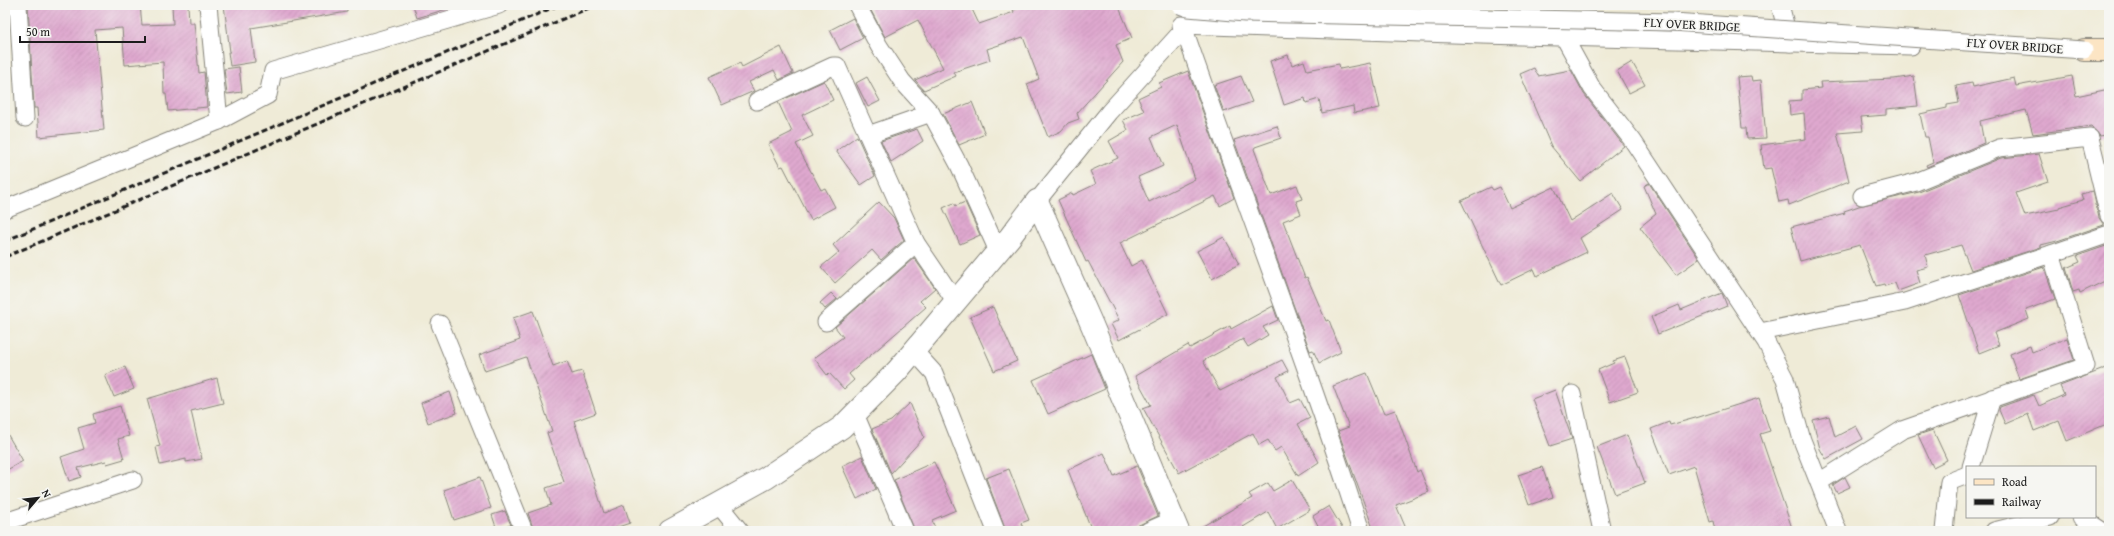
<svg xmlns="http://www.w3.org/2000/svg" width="2114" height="536" viewBox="0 0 2114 536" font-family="'Gentium Book Plus',serif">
  <defs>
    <pattern id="building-hatch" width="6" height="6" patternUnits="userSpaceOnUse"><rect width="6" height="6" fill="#dfa8cf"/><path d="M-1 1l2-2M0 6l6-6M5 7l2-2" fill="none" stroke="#bf90b1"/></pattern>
  </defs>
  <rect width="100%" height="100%" fill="#f6f6f2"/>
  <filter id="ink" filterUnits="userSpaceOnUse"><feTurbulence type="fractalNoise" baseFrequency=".025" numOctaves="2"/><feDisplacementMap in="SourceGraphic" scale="8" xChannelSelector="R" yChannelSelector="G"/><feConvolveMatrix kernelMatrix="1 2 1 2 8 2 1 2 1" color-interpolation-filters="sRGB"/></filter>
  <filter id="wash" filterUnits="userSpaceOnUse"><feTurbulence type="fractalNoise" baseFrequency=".012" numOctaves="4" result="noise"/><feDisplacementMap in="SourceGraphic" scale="16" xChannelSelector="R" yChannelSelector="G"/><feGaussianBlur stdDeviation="0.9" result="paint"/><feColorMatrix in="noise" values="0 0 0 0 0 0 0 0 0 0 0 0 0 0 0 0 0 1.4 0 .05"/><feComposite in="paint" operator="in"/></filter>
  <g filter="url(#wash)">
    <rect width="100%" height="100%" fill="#efebd7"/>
    <g id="blocks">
      <g fill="url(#building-hatch)" fill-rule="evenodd">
        <path d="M28 5H140L142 25 173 24 172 5H188L189 23H194L199 73 204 72 207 107 168 111 166 94H164L163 62 125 65 122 28 95 30 104 130 39 137 37 108H34Z"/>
        <path d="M224 5H347V12L251 28 255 62 230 66 228 52H230Z"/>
        <path d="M413 5H452L453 7 417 18Z"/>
        <path d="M868 5H970L979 24 1014 12 1013 10 1026 5H1118L1132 38 1116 45 1123 62 1077 113 1079 119 1068 123 1061 131 1048 137 1027 84 1039 79 1023 37 987 49 990 60 954 72 956 76 924 90 915 80 943 68 918 20 885 37Z"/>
        <path d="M853 18 863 38 840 50 830 30Z"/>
        <path d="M781 47 793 73 779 80 774 70 749 82 754 91 722 105 709 77 740 63 742 67Z"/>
        <path d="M1288 55 1292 65 1304 61 1307 70 1339 64 1340 69 1370 63 1380 108 1354 113 1353 106 1322 113 1319 99 1306 103 1305 98 1284 105 1270 61Z"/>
        <path d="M1632 62 1645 85 1629 93 1617 71Z"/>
        <path d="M239 67 242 92 227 94 224 69Z"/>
        <path d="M1534 68 1538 76 1571 70 1584 94 1624 146 1580 181 1551 146 1520 74Z"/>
        <path d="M1188 71 1234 198 1220 206 1215 196 1120 243 1131 266 1142 260 1168 314 1119 340 1111 324 1119 320 1088 261 1086 262 1058 200 1072 193 1073 195 1096 184 1090 171 1118 158 1109 141 1128 130 1123 120 1144 111 1138 98 1161 87 1159 83ZM1177 125 1195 179 1149 202 1138 177 1163 166 1151 137Z"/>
        <path d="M1241 76 1252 102 1224 112 1214 85Z"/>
        <path d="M1751 76 1752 81 1761 80 1766 138 1747 139 1746 128H1742L1737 77Z"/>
        <path d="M1914 76 1918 106 1886 109V115L1861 117 1863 131 1837 133 1849 181 1789 205 1788 200 1779 202 1771 168 1764 169 1761 145 1806 139 1804 113 1790 115 1789 101 1802 100V90L1821 88 1820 82 1894 79Z"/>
        <path d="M2072 76 2076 96 2109 89V134L2100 136 2091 126 2033 134 2026 110 1980 121 1984 143 1927 167 1926 165 1933 162 1928 137H1925L1920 114 1947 108V105L1959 103 1956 86 1972 83 1973 87 2014 78 2016 86Z"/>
        <path d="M867 77 880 101 868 107 856 83Z"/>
        <path d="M824 81 833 100 802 115 813 136 796 144 821 190 825 188 835 207 811 220 783 166 780 167 768 144 792 132 778 102Z"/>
        <path d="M972 102 985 134 959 145 943 114Z"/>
        <path d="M1277 126 1281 138 1255 147 1254 149 1271 195 1297 185 1302 199 1296 201 1301 214 1283 221 1305 278 1307 277 1326 321 1329 320 1341 352 1319 363 1313 350 1310 351 1234 140Z"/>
        <path d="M917 129 923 141 891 162 881 141Z"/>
        <path d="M857 136 875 176 861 185 836 151Z"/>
        <path d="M2039 154 2048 182 2016 193 2025 216 2059 209V207L2083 200 2081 194 2093 191 2099 218 2104 225 2057 241 2041 245V247L1971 270 1961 245 1925 255 1928 267 1916 270 1920 283 1898 291 1895 283 1885 286 1884 284 1876 286 1860 245 1800 261 1791 227 1845 213 1844 211 1859 206 1919 192 2001 158Z"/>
        <path d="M1649 183 1699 259 1676 275 1640 227 1656 214 1644 186Z"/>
        <path d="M1491 187 1493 190 1500 187 1510 208 1554 187 1570 221 1613 193 1623 210 1580 238 1587 252 1537 276 1534 269 1501 285 1461 201Z"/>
        <path d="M879 202 894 218 904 240 881 260 872 250 835 283 821 267 839 252 833 245Z"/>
        <path d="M965 202 980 235 960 244 943 208 954 203 956 206Z"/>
        <path d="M1224 237 1239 264 1212 279 1197 251Z"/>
        <path d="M2109 245V279L2080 293 2079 290 2073 292 2066 268 2080 262 2077 256Z"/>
        <path d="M914 258 935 288 920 301 926 307 849 374 854 380 844 389 829 373 827 375 814 358 843 337 835 327Z"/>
        <path d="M2044 267 2055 299 2026 310 2029 319 1994 333 1999 345 1979 353 1959 295Z"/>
        <path d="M831 293 837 299 825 309 820 303Z"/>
        <path d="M1722 293 1727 306 1658 334 1651 317 1679 305 1681 310Z"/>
        <path d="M1273 306 1278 320 1263 327 1268 335 1248 347 1243 339 1203 361 1220 391 1282 360 1288 371 1277 377 1290 403 1300 399 1310 418 1298 424 1319 462 1298 476 1281 447 1275 451 1268 440 1259 445 1253 433 1179 473 1143 408 1151 405 1135 376 1188 345 1190 348 1230 326 1231 329Z"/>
        <path d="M993 307 1017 361 994 371 970 317Z"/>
        <path d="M533 311 553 366 567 361 572 374 582 371 596 413 574 421 604 513 624 505 630 523 606 531H534L528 513 551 505 546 488 564 482 547 433 552 431 526 357 485 371 479 355 520 340 513 318Z"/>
        <path d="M2067 338 2074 360 2019 379 2010 354 2030 346 2032 352Z"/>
        <path d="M1091 354 1105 389 1048 414 1033 380Z"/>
        <path d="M1625 357 1638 392 1610 402 1598 370 1614 363 1613 361Z"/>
        <path d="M125 367 134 389 114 397 105 375Z"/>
        <path d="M2109 367V423L2067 441 2059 421 2034 431 2028 414 2005 424 1999 410 2000 407 2034 395 2039 406 2064 395 2060 386Z"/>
        <path d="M1367 373 1384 414 1395 410 1417 472 1420 470 1429 492 1396 505 1407 531H1374L1338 431 1349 427 1333 386Z"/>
        <path d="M217 378 223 403 191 411 202 459 186 462V459L160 465 156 447 160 446 147 399Z"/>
        <path d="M1555 390 1572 439 1550 446 1532 399Z"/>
        <path d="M450 392 457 413 428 423 421 403Z"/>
        <path d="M1759 398 1770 431 1760 434 1793 531H1715L1713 521 1710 522 1694 466 1669 475 1651 429 1669 422 1670 425 1699 417Z"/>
        <path d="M910 403 924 437 891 473 872 429 891 421Z"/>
        <path d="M120 406 129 436 118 439 124 459 107 464 106 461 78 468 81 477 69 481 61 457 84 449 78 428 95 423 93 414Z"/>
        <path d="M1829 416 1835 437 1856 426 1863 439 1826 459 1820 449 1813 420Z"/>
        <path d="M5 430 23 461 5 471Z"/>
        <path d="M1933 430 1947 460 1933 467 1918 435Z"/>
        <path d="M1627 435 1645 483 1615 494 1597 447Z"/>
        <path d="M1104 453 1114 476 1137 466 1158 516 1126 531H1092L1068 470Z"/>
        <path d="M862 456 876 489 857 499 842 466Z"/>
        <path d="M934 462 956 510 932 520 936 531H915L894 480Z"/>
        <path d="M1542 467 1553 497 1529 505 1518 475Z"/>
        <path d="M1009 469 1029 520 1021 523 1024 531H1006L986 478Z"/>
        <path d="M480 477 491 508 454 520 444 490Z"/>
        <path d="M1845 477 1850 487 1837 493 1833 485Z"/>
        <path d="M1292 480 1310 510 1277 529 1268 512 1243 527 1246 531H1194L1252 498 1249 494 1268 483 1273 491Z"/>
        <path d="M1329 506 1344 531H1321L1313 516Z"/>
        <path d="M505 511 511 525 497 530 492 515Z"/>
      </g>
    </g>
  </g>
  <g filter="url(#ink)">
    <use href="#blocks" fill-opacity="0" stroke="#86847a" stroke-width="1"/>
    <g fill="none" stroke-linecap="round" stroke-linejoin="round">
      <g stroke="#86847a" stroke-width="19">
        <g id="minor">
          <path d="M18 5 25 118"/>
          <path d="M208 5 219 121"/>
          <path d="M857 5 879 46 902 81 931 113 959 165 998 251"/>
          <path d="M1780 5 1790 43"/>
          <path d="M1184 29C1242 197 1307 362 1361 531"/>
          <path d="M1564 37 1592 88 1633 141 1766 342 1785 379 1802 440 1838 531"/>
          <path d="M757 101 833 66H837L916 243 956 302"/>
          <path d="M868 135 931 113"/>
          <path d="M1862 196 1916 182 1999 148 2090 138 2109 216"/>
          <path d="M1037 201 1109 112 1184 29 1181 25 1482 35 1911 46"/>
          <path d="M5 209 219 121 268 95 273 71 499 5"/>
          <path d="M2051 254 2109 234"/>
          <path d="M826 322 916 243"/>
          <path d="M440 324 524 531"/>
          <path d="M1760 332 1905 302 2051 254 2086 366 1902 430 1819 482"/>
          <path d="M914 351 934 373 996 531"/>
          <path d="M1572 394 1602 531"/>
          <path d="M855 414 905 531"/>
          <path d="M1971 467 1992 398"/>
          <path d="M718 504 740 531"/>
          <path d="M2081 517 2102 531"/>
          <path d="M5 522 133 480"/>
          <path d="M1148 531 1173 520"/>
          <path d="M1944 531 1949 482 1967 475"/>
          <path d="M1994 531 2050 517"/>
        </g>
      </g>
      <g stroke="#86847a" stroke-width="24">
        <path id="tertiary" d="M670 531 766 478 842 427 897 371 1010 237 1037 201 1092 325 1178 531"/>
      </g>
      <g stroke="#86847a" stroke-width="24">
        <path id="secondary" d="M2084 50H2109"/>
      </g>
      <use href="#minor" stroke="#fff" stroke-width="17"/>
      <use href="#tertiary" stroke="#fff" stroke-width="22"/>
      <use href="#secondary" stroke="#fce5c4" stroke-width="22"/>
      <g stroke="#1c1c1c" stroke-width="3" stroke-dasharray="6 3" stroke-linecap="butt">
        <path d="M5 241 559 5"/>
        <path d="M5 257 596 5"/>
      </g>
      <g stroke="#86847a" stroke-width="19" stroke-linecap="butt">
        <path id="minor-bridge" d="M1180 5 1188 8 1245 13 1673 22 2084 50"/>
      </g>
      <use href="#minor-bridge" stroke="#fff" stroke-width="17"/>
    </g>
  </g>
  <g text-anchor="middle" stroke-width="3.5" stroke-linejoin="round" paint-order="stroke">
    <g font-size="13" fill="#1c1c1c" stroke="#f6f6f2">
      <text transform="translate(1692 24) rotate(3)" y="5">FLY OVER BRIDGE</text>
      <text transform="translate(2015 45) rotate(4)" y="5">FLY OVER BRIDGE</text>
    </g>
  </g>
  <rect width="2114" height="536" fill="none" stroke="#f6f6f2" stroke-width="20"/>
  <rect x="1966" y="466" width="130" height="52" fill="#f6f6f2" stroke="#9f9f9c"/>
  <rect x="1974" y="479" width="20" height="6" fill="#fce5c4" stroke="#9f9f9c"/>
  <text x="2002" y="486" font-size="12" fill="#1c1c1c">Road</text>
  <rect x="1974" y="499" width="20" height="6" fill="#1c1c1c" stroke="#9f9f9c"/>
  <text x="2002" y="506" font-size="12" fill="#1c1c1c">Railway</text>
  <g transform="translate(38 498) rotate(62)" stroke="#f6f6f2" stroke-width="3" paint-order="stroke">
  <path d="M0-3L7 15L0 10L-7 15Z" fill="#1c1c1c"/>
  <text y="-6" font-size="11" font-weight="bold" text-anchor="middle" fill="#1c1c1c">N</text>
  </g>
  <path d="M20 36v6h125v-6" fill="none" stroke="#1c1c1c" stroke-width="2"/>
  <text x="26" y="36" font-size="12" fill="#1c1c1c" stroke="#f6f6f2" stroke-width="3" paint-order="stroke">50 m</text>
</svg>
